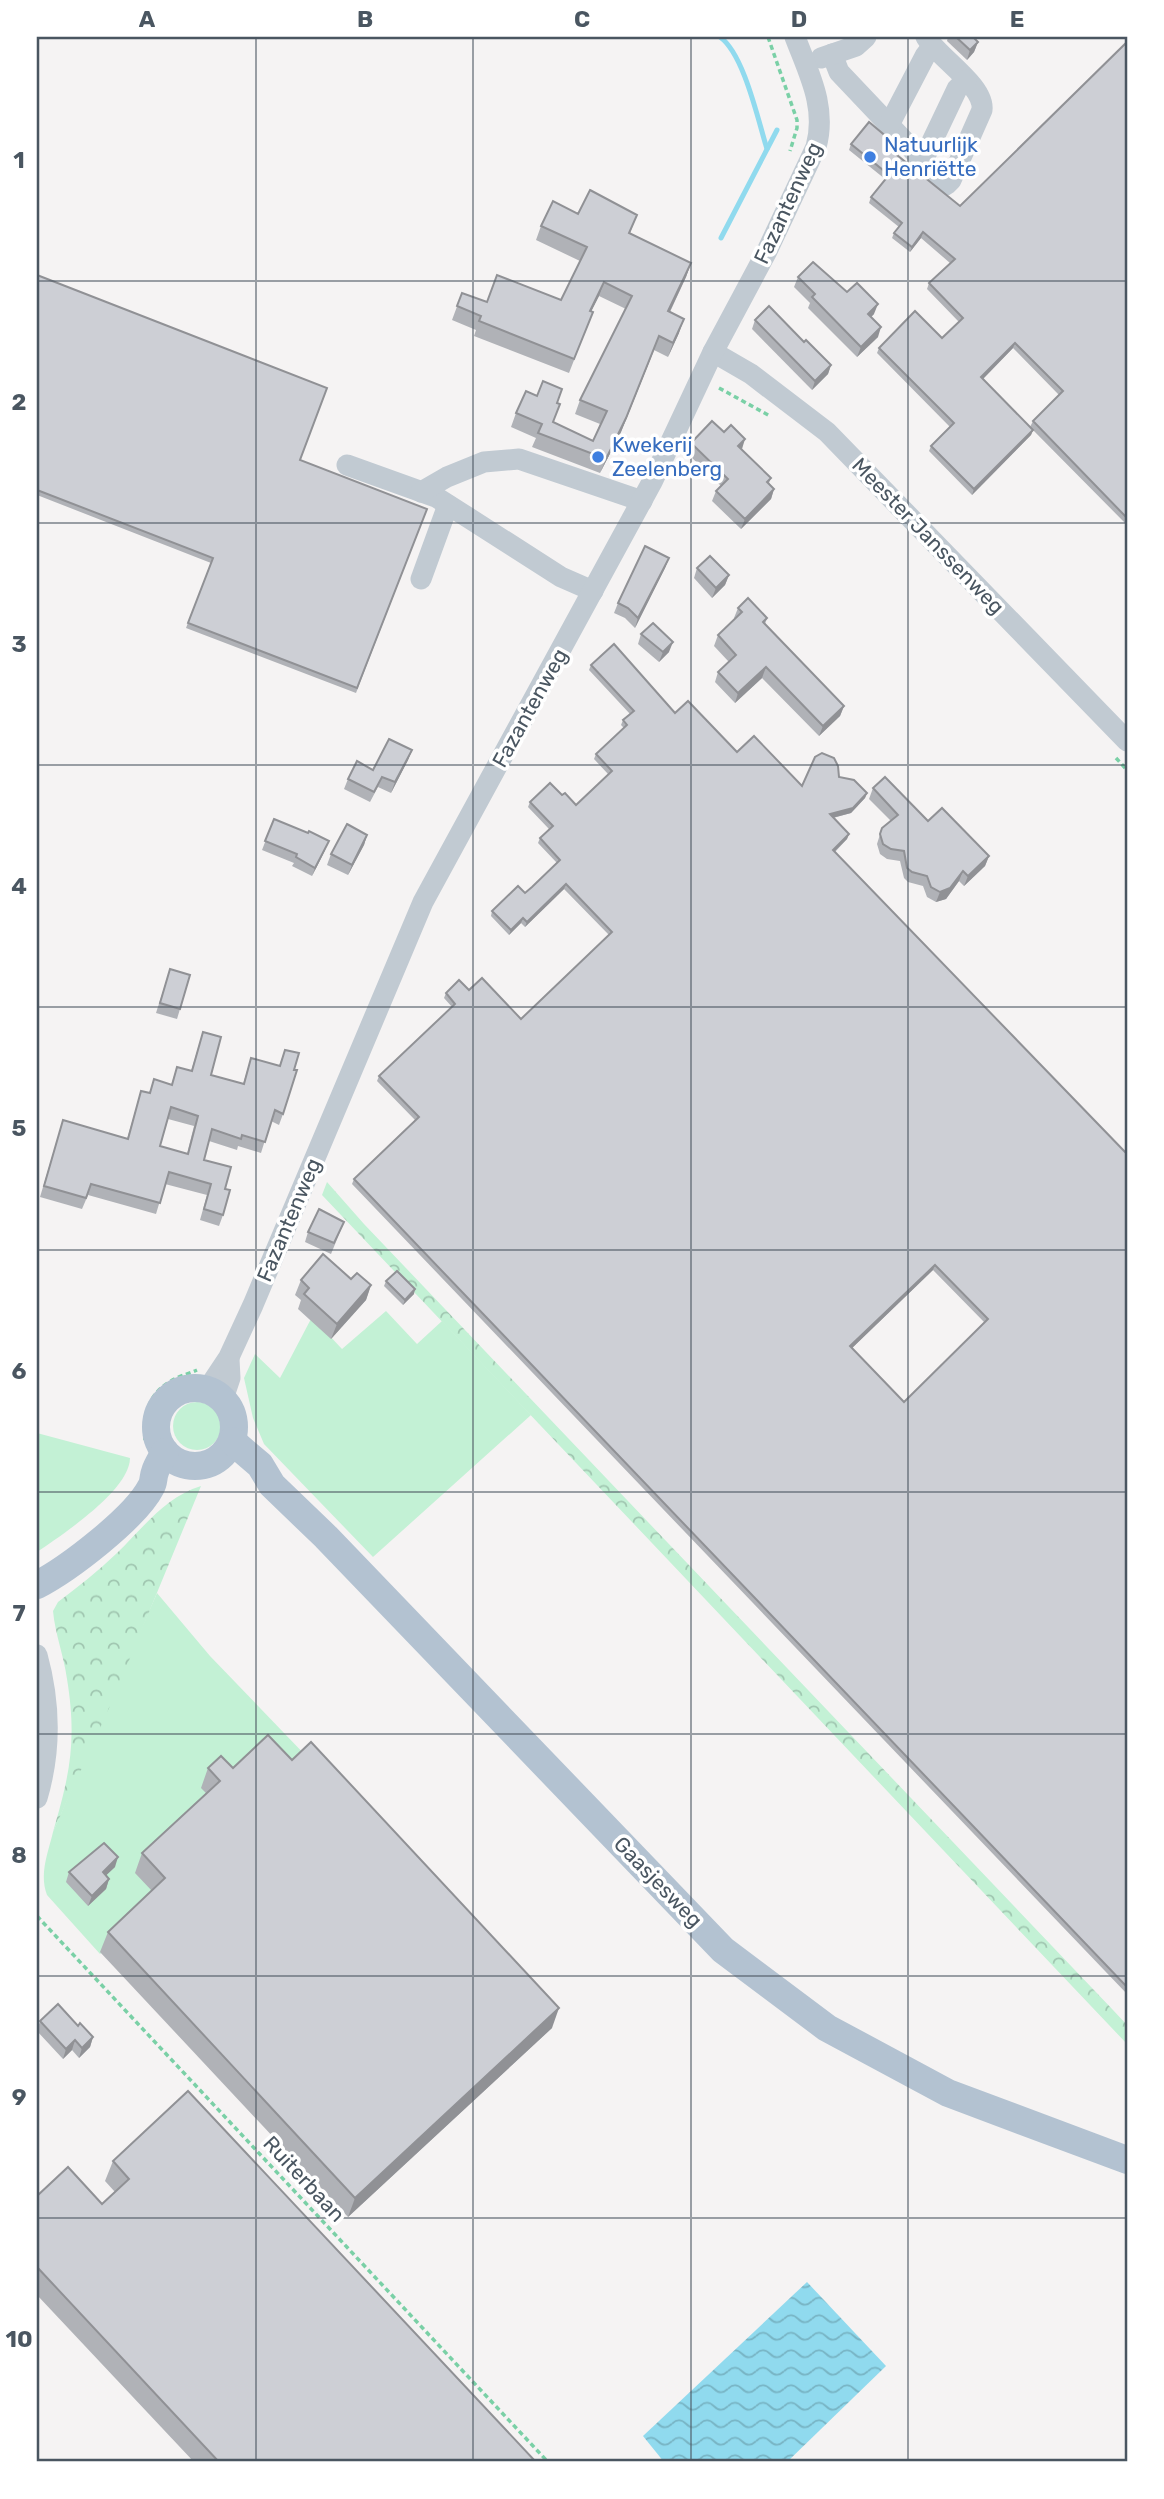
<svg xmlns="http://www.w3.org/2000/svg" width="1164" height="2499" viewBox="0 0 1164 2499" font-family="Rubik,sans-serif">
  <defs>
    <pattern id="forest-crowns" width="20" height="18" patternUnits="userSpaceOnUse" patternTransform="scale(1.75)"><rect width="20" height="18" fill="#c3f1d5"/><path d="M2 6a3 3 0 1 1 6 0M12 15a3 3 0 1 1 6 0" fill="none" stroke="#a0c6b0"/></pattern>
    <pattern id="water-waves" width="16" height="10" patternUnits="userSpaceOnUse" patternTransform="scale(1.75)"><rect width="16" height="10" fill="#90daee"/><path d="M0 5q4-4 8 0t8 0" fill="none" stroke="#78b4c4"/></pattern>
  </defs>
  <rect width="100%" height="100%" fill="#f5f3f3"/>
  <g fill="#c3f1d5">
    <path d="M386 1311 417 1344 442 1321 531 1415 373 1557 264 1444 253 1418 244 1378 255 1354 280 1378 312 1317 342 1349Z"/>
    <circle cx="197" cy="1426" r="24"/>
    <path d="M37 1433 130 1458C130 1490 62 1535 37 1552Z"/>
    <path d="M157 1593 210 1656 309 1759 100 1954 47 1895C39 1874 48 1853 53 1832Z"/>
  </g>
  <g fill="url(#forest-crowns)">
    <path d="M327 1182 364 1224 1113 2010 1127 2025V2044L322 1195Z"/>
    <path d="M201 1486 114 1697 53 1832C70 1774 77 1740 67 1679 64 1656 55 1634 53 1611L58 1602C78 1587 98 1571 117 1553 143 1528 165 1497 201 1486Z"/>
  </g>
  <path fill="url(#water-waves)" d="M807 2282 886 2366 787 2462H664L643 2436Z"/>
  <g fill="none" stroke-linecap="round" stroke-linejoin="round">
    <g stroke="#90daee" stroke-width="5">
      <path d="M720 37C744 54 758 120 767 149"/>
      <path d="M721 238 777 130"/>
    </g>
    <g stroke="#7ad0a6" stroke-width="3.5" stroke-dasharray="5 3.5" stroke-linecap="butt">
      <path d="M768 37 797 120V128L790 151"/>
      <path d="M719 388 770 416"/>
      <path d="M1116 758 1127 770"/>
      <path d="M145 1440C143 1416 148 1394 171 1381 179 1376 188 1374 197 1370"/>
      <path d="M37 1916 548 2462"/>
    </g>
    <g stroke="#c1cad2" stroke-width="21">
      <path d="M832 54 839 72 946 185 951 180 982 110C985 86 939 58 926 37"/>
      <path d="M821 58 856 46 866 37"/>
      <path d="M889 125 925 56 932 47"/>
      <path d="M922 159 927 152 957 89 966 80"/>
      <path d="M713 352 751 374 827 432 1127 741"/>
      <path d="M347 465 436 497 561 577 593 591"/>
      <path d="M421 492 447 477 484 462 519 459 642 501"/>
      <path d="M421 579 448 505"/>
      <path d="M207 1390 229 1357 253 1305 423 902 652 482 713 352 767 251 816 147C827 107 809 74 795 37"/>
      <path d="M223 1399 230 1378 229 1359"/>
      <path d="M37 1655C50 1702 51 1751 37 1798"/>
    </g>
    <g stroke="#b3c2d1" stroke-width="28">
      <circle cx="195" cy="1427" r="39"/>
      <path d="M232 1441 260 1465 272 1485 326 1537 723 1950 827 2028 948 2093 1127 2160"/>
      <path d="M37 1585C68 1569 135 1518 151 1487 154 1482 153 1477 155 1472 157 1465 162 1458 165 1452"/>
    </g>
  </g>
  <g fill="#b0b2b7" fill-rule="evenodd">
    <path d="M948 37H973L978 42 974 52 967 60 947 41Z"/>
    <path d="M1127 42V525L1030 427 1033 421 1059 395 1013 348 983 379 1033 430 1031 435 972 495 929 451 931 446 950 427 877 353 879 348 942 338 959 322 927 289 929 283 950 263 921 238 910 252 892 238 894 233 899 227 869 203 871 197 885 179 849 150 851 144 901 149 898 156 960 206Z"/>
    <path d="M578 214 637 215 630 233 691 263 686 277 670 312 679 333 668 357 654 350 621 432 600 473 532 447 536 438 511 427 516 413 537 396 557 403 553 422 593 441 600 424 575 414 580 400 626 309 599 296 591 312 587 327 569 373 474 336 476 330 452 320 462 293 487 302 561 300 580 261 536 240 541 226Z"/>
    <path d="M37 275 300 460 427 509 356 693 186 628 211 563 37 495Z"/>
    <path d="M798 277 847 292 874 314 871 317 878 337 857 357 808 308 810 303 794 287Z"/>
    <path d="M755 320 804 342 831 365 828 374 812 390 752 329Z"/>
    <path d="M691 443 741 449 771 478 769 483 774 489 771 499 741 529 712 501 716 491 721 486 687 453Z"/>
    <path d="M669 558 665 568 635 628 625 618 614 613 618 603Z"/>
    <path d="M697 568 729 575 725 585 712 598 694 578Z"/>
    <path d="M738 608 767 618 765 624 844 706 840 716 819 736 762 678 735 703 715 682 718 672 729 662 714 646 718 635 735 619 734 618Z"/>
    <path d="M641 634 669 652 659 662 638 644Z"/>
    <path d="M591 665 675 713 737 752 802 786 839 777 867 793 865 798 851 813 833 818 849 834 847 839 835 852 1127 1154V1994L352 1184 354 1179 415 1120 377 1081 379 1076 452 1007 444 998 446 993 469 990 521 1019 609 935 564 889 525 927 521 923 509 935 491 916 492 911 525 893 532 887 557 863 538 843 540 838 549 829 528 807 530 802 562 795 576 805 608 774 594 759 596 754 624 728 621 725 623 720 630 714 589 670ZM933 1270 985 1323 904 1402 852 1348Z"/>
    <path d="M412 750 408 760 391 793 378 787 370 802 344 789 348 779 373 770Z"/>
    <path d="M873 788 989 856 985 866 964 886 959 881 946 899 936 902 927 897 923 886 908 882 904 878 900 861 887 859 880 854 877 844 882 828 891 821 869 799Z"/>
    <path d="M274 819 325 850 312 876 292 866 294 863 262 850Z"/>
    <path d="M367 835 364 845 348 875 327 865 331 854Z"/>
    <path d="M170 969 180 1009 177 1019 156 1013Z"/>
    <path d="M203 1032 211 1075 243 1084 251 1058 279 1066 285 1050 283 1114 279 1125 271 1121 261 1153 238 1146 237 1150 209 1141 204 1160 225 1189 223 1215 219 1226 200 1220 207 1195 165 1184 156 1214 88 1195 82 1209 40 1197 63 1120 127 1139 141 1091 149 1093 171 1085 177 1067 191 1071ZM168 1119 194 1126 187 1154 160 1146Z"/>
    <path d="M344 1222 331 1254 305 1242 308 1232Z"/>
    <path d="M351 1279 371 1285 366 1300 331 1339 298 1309 301 1300 295 1295 301 1280Z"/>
    <path d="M386 1281 414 1294 403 1305 384 1286Z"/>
    <path d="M208 1768H233L552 2028 348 2217 100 1952 108 1932 152 1891 135 1873 142 1853 206 1793 201 1788Z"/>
    <path d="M115 1867 106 1875 109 1879 106 1889 88 1906 66 1882 69 1872Z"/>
    <path d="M40 2021 78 2026 93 2037 90 2047 79 2058 72 2050 63 2059 37 2031Z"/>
    <path d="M113 2161 536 2462H194L37 2295V2196L102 2204 115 2192 105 2181Z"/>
  </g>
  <g fill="#909195">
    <path d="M978 42 974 52 967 60 970 50Z"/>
    <path d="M923 232 921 238 910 252 912 247Z"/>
    <path d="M691 263 686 277 663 326 668 311Z"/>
    <path d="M604 282 599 296 584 325 590 311Z"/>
    <path d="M878 304 874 314 864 324 868 314Z"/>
    <path d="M684 319 679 333 668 357 673 343Z"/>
    <path d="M881 327 878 337 857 357 861 347Z"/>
    <path d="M1015 343 1013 348 979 383 981 377Z"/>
    <path d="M654 350 621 432 600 473 606 459Z"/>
    <path d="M831 365 828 374 812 390 815 381Z"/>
    <path d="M1033 430 1031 435 972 495 974 489Z"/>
    <path d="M745 439 742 449 738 446Z"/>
    <path d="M774 489 771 499 741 529 745 519Z"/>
    <path d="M669 558 665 568 635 628 638 618Z"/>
    <path d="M729 575 725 585 712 598 716 588Z"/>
    <path d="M673 642 669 652 659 662 663 652Z"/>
    <path d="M766 667 762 678 735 703 738 693Z"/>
    <path d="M844 706 840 716 819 736 823 726Z"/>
    <path d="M412 750 408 760 391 793 395 782Z"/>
    <path d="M867 793 865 798 851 813 828 819 830 814Z"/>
    <path d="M849 834 847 839 831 855 833 850Z"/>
    <path d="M367 835 364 845 348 875 352 865Z"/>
    <path d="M329 841 325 850 312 876 315 868Z"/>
    <path d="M989 856 985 866 964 886 968 876Z"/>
    <path d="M963 871 959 881 946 899 936 902 940 892Z"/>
    <path d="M566 884 564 889 525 927 527 922Z"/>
    <path d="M523 918 521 923 509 935 511 930Z"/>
    <path d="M935 1265 933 1270 849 1351 850 1346Z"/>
    <path d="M371 1285 366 1300 331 1339 337 1324Z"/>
    <path d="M415 1289 414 1294 403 1305 405 1300Z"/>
    <path d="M118 1857 115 1867 99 1882 103 1872Z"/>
    <path d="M109 1879 106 1889 88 1906 92 1896Z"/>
    <path d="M559 2008 552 2028 348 2217 355 2198Z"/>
    <path d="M93 2037 90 2047 79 2058 82 2048Z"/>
    <path d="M75 2040 72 2050 63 2059 66 2049Z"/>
  </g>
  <g fill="#cdcfd5" stroke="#909195" stroke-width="2" fill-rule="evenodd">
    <path d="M956 37H973L978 42 970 50Z"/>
    <path d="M1127 42V518L1033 421 1063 391 1015 343 981 377 1033 430 974 489 931 446 954 423 879 348 915 311 942 338 963 318 929 283 955 259 923 232 912 247 894 233 902 223 871 197 889 175 851 144 869 122 901 149 897 155 960 206Z"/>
    <path d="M590 190 637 215 629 233 691 263 668 311 684 319 673 343 659 336 626 418 606 459 538 433 542 424 516 413 526 391 537 396 543 381 562 389 557 403 560 404 553 422 593 441 607 411 580 400 632 296 604 282 590 311 593 312 574 359 479 321 481 316 457 306 462 293 487 302 497 275 561 300 587 247 541 226 553 201 578 214Z"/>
    <path d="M813 262 847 292 857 283 878 304 868 314 881 327 861 347 812 297 815 294 798 277Z"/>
    <path d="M37 275 327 388 300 460 427 509 357 688 188 623 213 558 37 490Z"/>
    <path d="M769 306 804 342 806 340 831 365 815 381 755 320Z"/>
    <path d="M712 421 724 432 731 425 745 439 738 446 771 478 767 482 774 489 745 519 716 491 728 479 691 443Z"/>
    <path d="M645 546 669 558 638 618 628 608 618 603Z"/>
    <path d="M710 556 729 575 716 588 697 568Z"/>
    <path d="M748 598 767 618 763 622 844 706 823 726 766 667 738 693 718 672 736 655 718 635 742 612 738 608Z"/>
    <path d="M653 623 673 642 663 652 641 634Z"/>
    <path d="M614 644 675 713 688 701 737 752 754 736 802 786 815 757 822 753 834 758 838 766 839 777 854 780 867 793 853 808 830 814 849 834 833 850 1127 1154V1987L354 1179 419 1117 379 1076 455 1004 446 993 459 980 469 990 482 978 521 1019 612 932 566 884 527 922 523 918 511 930 492 911 518 886 525 893 532 887 560 860 540 838 553 826 530 802 550 783 562 795 565 793 576 805 612 771 596 754 627 725 623 720 634 711 591 665ZM935 1265 988 1319 904 1402 850 1346Z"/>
    <path d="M389 739 412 750 395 782 382 777 374 792 348 779 357 761 373 770Z"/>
    <path d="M885 777 928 821 942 808 989 856 968 876 963 871 950 888 940 892 931 887 927 876 912 872 907 868 904 851 891 849 883 844 880 834 882 828 898 815 873 788Z"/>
    <path d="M274 819 308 833 309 831 329 841 315 868 296 857 297 854 265 841Z"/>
    <path d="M347 824 367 835 352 865 331 854Z"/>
    <path d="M170 969 190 975 180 1009 160 1003Z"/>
    <path d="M203 1032 221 1037 211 1075 244 1084 251 1058 280 1066 285 1050 299 1053 294 1070H297L283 1114 275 1110 265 1142 242 1135 241 1139 212 1129 204 1160 231 1167 225 1189 230 1190 223 1215 204 1209 211 1184 169 1172 160 1203 91 1184 86 1198 44 1186 63 1120 128 1139 141 1091 150 1093 154 1079 172 1085 177 1067 192 1071ZM171 1107 198 1116 188 1154 160 1146Z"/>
    <path d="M319 1209 344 1222 334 1243 308 1232Z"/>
    <path d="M323 1254 351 1279 357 1273 371 1285 337 1324 304 1294 309 1288 301 1280Z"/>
    <path d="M397 1271 415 1289 405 1300 386 1281Z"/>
    <path d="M268 1735 292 1760 311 1742 559 2008 355 2198 108 1932 165 1878 142 1853 220 1781 208 1768 221 1756 233 1768Z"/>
    <path d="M104 1843 118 1857 103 1872 109 1879 92 1896 69 1872Z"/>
    <path d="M58 2004 78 2026 80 2023 93 2037 82 2048 75 2040 66 2049 40 2021Z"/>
    <path d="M188 2091 536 2462H219L37 2267V2196L68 2167 102 2204 129 2179 113 2161Z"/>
  </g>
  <path fill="none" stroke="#4a5661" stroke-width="2" stroke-opacity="0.55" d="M256 37V2462M473 37V2462M691 37V2462M908 37V2462M37 281H1127M37 523H1127M37 765H1127M37 1007H1127M37 1250H1127M37 1492H1127M37 1734H1127M37 1976H1127M37 2218H1127"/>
  <g fill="#3f7fe0" stroke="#fff" stroke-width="2.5">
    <circle cx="870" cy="157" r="7"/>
    <circle cx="598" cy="457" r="7"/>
  </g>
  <g text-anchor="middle" stroke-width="7" stroke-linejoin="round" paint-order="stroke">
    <g font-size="21" fill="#366cbe" stroke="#fff" text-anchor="start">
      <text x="884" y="152">Natuurlijk<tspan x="884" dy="24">Henriëtte</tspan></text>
      <text x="612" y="452">Kwekerij<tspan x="612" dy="24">Zeelenberg</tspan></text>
    </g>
    <g font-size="21" fill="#4a5661" stroke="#fff">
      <text transform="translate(788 203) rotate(-65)" y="7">Fazantenweg</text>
      <text transform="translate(928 536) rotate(46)" y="7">Meester Janssenweg</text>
      <text transform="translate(530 708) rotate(-61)" y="7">Fazantenweg</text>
      <text transform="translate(289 1220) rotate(-67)" y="7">Fazantenweg</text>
      <text transform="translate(658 1882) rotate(46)" y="7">Gaasjesweg</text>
      <text transform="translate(304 2179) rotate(47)" y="7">Ruiterbaan</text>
    </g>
  </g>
  <rect width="1164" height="2499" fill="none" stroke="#ffffff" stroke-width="77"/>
  <rect x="38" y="38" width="1088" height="2422" fill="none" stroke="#4a5661" stroke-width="2.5"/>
  <g font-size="23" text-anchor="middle" font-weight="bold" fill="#4a5661">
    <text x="147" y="27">A</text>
    <text x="365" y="27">B</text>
    <text x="582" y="27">C</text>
    <text x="799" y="27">D</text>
    <text x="1017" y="27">E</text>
    <text x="19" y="168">1</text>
    <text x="19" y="410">2</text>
    <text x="19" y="652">3</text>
    <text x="19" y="894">4</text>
    <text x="19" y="1136">5</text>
    <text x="19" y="1379">6</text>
    <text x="19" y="1621">7</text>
    <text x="19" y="1863">8</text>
    <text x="19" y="2105">9</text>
    <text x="19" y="2347">10</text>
  </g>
</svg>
